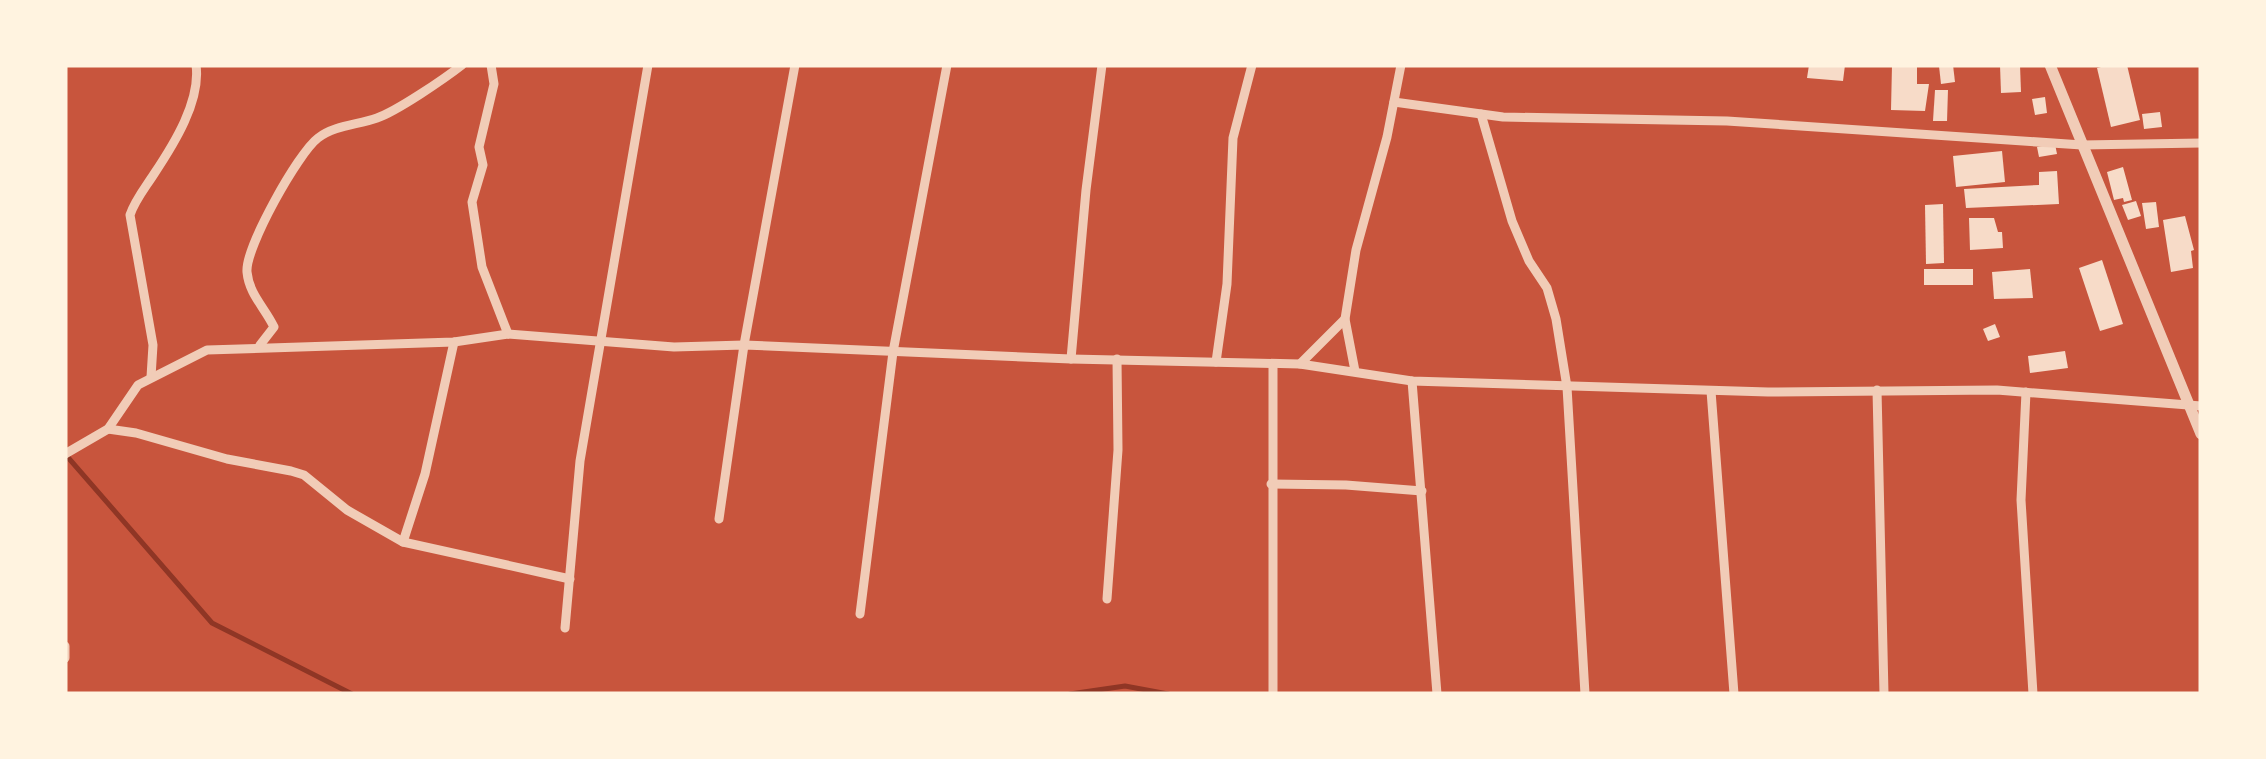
<svg xmlns="http://www.w3.org/2000/svg" width="2266" height="759" viewBox="0 0 2266 759" font-family="Lato,sans-serif">
  <rect width="100%" height="100%" fill="#c8553d"/>
  <g fill="none" stroke-linecap="round" stroke-linejoin="round">
    <g stroke="#8f3625" stroke-width="5">
      <path d="M65 454 212 623 352 694"/>
      <path d="M1070 694 1125 686 1168 694"/>
    </g>
  </g>
  <g fill="#f7dbc8">
    <path d="M1809 65H1845L1843 81 1807 78Z"/>
    <path d="M1892 65H1917V84H1929L1925 111 1891 110Z"/>
    <path d="M1953 65 1955 82 1941 84 1939 66Z"/>
    <path d="M2000 65H2020L2021 92 2001 93Z"/>
    <path d="M2109 65H2127L2140 120 2111 127 2097 68Z"/>
    <path d="M1935 90H1948L1947 121H1933Z"/>
    <path d="M2045 97 2047 113 2035 115 2032 99Z"/>
    <path d="M2160 112 2162 127 2144 129 2142 114Z"/>
    <path d="M2055 144 2057 154 2039 157 2037 147Z"/>
    <path d="M2002 151 2005 182 1956 187 1953 156Z"/>
    <path d="M2123 167 2132 200 2124 202 2123 198 2114 200 2107 172Z"/>
    <path d="M2057 171 2059 204 1966 208 1964 189 2039 185V172Z"/>
    <path d="M2136 201 2141 216 2128 220 2122 205Z"/>
    <path d="M2156 202 2159 227 2146 229 2142 203Z"/>
    <path d="M1943 204 1944 263 1926 264 1925 205Z"/>
    <path d="M2185 216 2194 250 2191 251 2193 268 2171 272 2163 220Z"/>
    <path d="M1969 218H1994L1998 232H2002L2003 248 1970 250Z"/>
    <path d="M2102 260 2123 324 2100 331 2079 268Z"/>
    <rect x="1924" y="269" width="49" height="16"/>
    <path d="M2030 269 2033 298 1994 299 1992 272Z"/>
    <path d="M1995 324 2000 337 1988 341 1983 329Z"/>
    <path d="M2065 351 2068 368 2030 373 2028 356Z"/>
  </g>
  <g fill="none" stroke-linecap="round" stroke-linejoin="round">
    <g stroke="#f1ccb7" stroke-width="9">
      <path d="M491 65 494 84 479 147 483 165 472 202 482 267 508 334"/>
      <path d="M1394 102 1503 117 1727 121 2082 145 2201 143"/>
      <path d="M1481 114 1512 221 1529 261 1547 288 1556 319 1567 387 1585 694"/>
      <path d="M260 345 274 327C265 308 249 294 247 272 245 248 298 153 318 138 335 125 358 125 377 118 397 111 444 79 462 65"/>
      <path d="M1071 359 1086 190 1102 65"/>
      <path d="M1216 362 1227 284 1233 138 1252 65"/>
      <path d="M1300 364 1345 319"/>
      <path d="M1355 371 1345 319 1356 250 1387 137 1401 65"/>
      <path d="M151 377 153 345 130 215C135 200 145 188 154 174 174 144 201 101 196 65"/>
      <path d="M1412 381 1437 694"/>
      <path d="M1877 390 1884 694"/>
      <path d="M1711 391 1734 694"/>
      <path d="M2026 392 2021 500 2033 694"/>
      <path d="M108 429 136 433 227 459 291 471 304 475 347 510 403 542 570 579"/>
      <path d="M65 454 108 429 138 385 207 350 454 342 508 334 674 347 744 345 1071 359 1300 364 1412 381 1768 392 1997 390 2201 406"/>
      <path d="M1271 484 1346 485 1422 491"/>
      <path d="M719 519 744 345 795 65"/>
      <path d="M403 542 425 474 454 342"/>
      <path d="M1107 599 1118 450 1117 359"/>
      <path d="M860 614 893 352 947 65"/>
      <path d="M565 628 580 461 648 65"/>
      <path d="M65 646V658"/>
      <path d="M1273 694V364"/>
    </g>
    <path stroke="#f1ccb7" stroke-width="11" d="M2050 65 2201 434"/>
  </g>
  <rect width="2266" height="759" fill="none" stroke="#fff3e0" stroke-width="135"/>
</svg>
